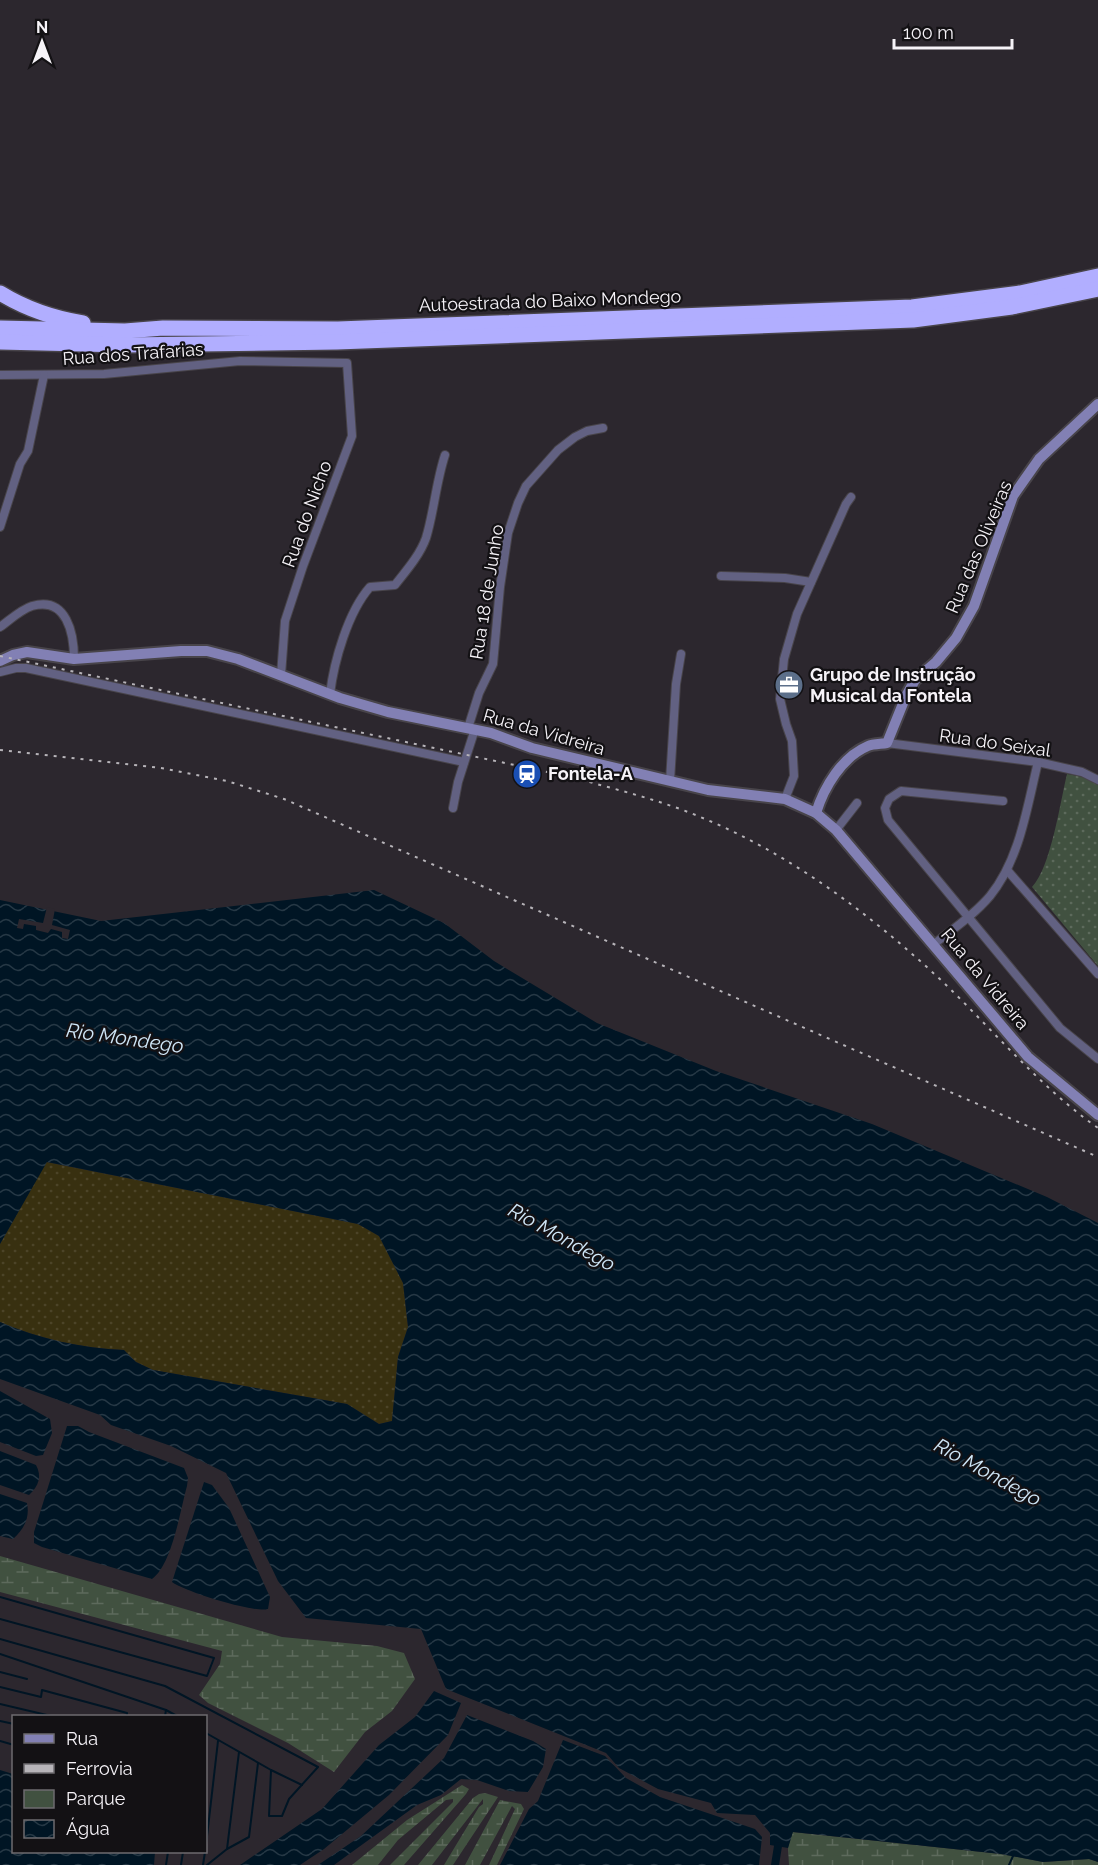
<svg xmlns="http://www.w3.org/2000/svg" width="1098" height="1865" viewBox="0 0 1098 1865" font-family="Raleway,sans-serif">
  <defs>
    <pattern id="green-dots" width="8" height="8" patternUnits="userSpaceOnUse" patternTransform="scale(1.5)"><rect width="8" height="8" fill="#415140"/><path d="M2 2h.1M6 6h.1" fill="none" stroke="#5d6a5c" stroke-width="1.8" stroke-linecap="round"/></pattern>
    <pattern id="wetland-marsh" width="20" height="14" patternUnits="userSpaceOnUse" patternTransform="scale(1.5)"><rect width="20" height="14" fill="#415140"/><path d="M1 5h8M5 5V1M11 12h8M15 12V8" fill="none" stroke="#5d6a5c"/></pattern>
    <pattern id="sand-dots" width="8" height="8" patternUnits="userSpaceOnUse" patternTransform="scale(1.5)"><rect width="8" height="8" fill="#383010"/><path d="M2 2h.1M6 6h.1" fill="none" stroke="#4c4428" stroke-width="1.8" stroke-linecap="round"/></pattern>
    <pattern id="water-waves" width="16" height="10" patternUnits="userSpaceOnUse" patternTransform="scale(1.5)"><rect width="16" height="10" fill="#001524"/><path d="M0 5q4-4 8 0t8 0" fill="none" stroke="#263845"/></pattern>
  </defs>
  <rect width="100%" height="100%" fill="#2c272e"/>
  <path fill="url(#green-dots)" d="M1067 774 1089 778 1098 784V966L1032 887C1051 867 1060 803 1067 774Z"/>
  <g fill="url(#wetland-marsh)">
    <path d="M0 1556 282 1637 377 1646 404 1653 415 1679 392 1711 365 1732 334 1772 288 1743 208 1703 199 1695 220 1664 222 1651 0 1592Z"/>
    <path d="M462 1785 469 1789 466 1794 404 1865H390L453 1802V1799L446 1800 398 1840 378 1865H352L407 1820Z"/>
    <path d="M485 1793 498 1797 453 1865H444L479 1807 483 1804V1799L432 1865H418L473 1798 479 1794Z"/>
    <path d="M500 1800 521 1804 524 1809 497 1865H489L515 1809 512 1806 480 1865H465Z"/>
    <path d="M792 1832 1001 1854 1043 1862 1089 1859 1098 1862V1865H789L788 1848Z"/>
  </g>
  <path fill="url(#sand-dots)" d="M46 1162 358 1224 379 1236 403 1283 408 1327 398 1357 392 1421 379 1424 347 1404 153 1370 136 1362 124 1350C82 1348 39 1339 0 1322V1244Z"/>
  <g fill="url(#water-waves)">
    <path d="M374 890 444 923 494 961 597 1023 716 1071 872 1124 1047 1197 1098 1223V1862L1089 1859 1043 1862 1001 1854 793 1832 788 1848 770 1845V1833L755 1815 717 1813 711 1803 658 1789 619 1768 606 1753 446 1689 421 1629 306 1618 278 1581 226 1473 171 1446 111 1425 100 1415 0 1379V1322C39 1339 82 1348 124 1350L136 1362 153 1370 347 1404 379 1424 392 1421 398 1357 408 1327 403 1283 379 1236 358 1224 47 1162 0 1244V900L101 921Z"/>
    <path d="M0 1391 50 1419 52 1433 43 1455 36 1456 0 1442Z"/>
    <path d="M67 1426H78L89 1432 184 1468 188 1478 187 1486C180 1511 172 1565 152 1579L42 1547 34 1543V1532Z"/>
    <path d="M0 1451 36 1465C42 1476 39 1486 29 1495L0 1485Z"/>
    <path d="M204 1482 212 1485 229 1508 270 1597 268 1609C253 1613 186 1592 172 1582Z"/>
    <path d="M0 1494 27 1503C30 1518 24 1529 13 1539L0 1536Z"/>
    <path d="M434 1691 461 1703 448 1735 389 1795 324 1849 300 1865H240L322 1809 379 1745 415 1717Z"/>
    <path d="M467 1715 533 1741 546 1749 543 1767 528 1792 509 1791 477 1780 461 1779 441 1795 417 1805 334 1865H318L361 1836 444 1758Z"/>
    <path d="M563 1740 605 1756 626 1778 660 1797 755 1829 762 1837 759 1865H500L529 1809 538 1801Z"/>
    <path d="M0 1770 13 1774 14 1852H155L154 1865H0Z"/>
  </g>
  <path fill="#2c272e" d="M47 907 55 909 52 925 70 930 68 939 62 938V932L51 929 48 933 36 930V926L24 924 23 929 17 928 19 919 43 923Z"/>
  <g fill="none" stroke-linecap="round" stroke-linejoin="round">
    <g stroke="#001524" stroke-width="2">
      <path d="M0 1597 214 1658 207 1676 0 1619"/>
      <path d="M0 1639 165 1686 318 1767 289 1799 282 1816H269L271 1770"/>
      <path d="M0 1654 166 1710 165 1716"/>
      <path d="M0 1672 27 1679"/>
      <path d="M0 1687 41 1697 42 1690 127 1713V1716"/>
      <path d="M0 1704 51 1716"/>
      <path d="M166 1710 177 1716"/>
      <path d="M0 1721 14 1724"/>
      <path d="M206 1733 271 1770 302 1785"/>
      <path d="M0 1741 14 1745"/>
      <path d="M239 1752 227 1849 249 1837 258 1763"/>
      <path d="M206 1845 218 1741"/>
      <path d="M166 1865 168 1852"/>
      <path d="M181 1865 183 1852"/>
      <path d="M203 1865 205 1852"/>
      <path d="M207 1865 227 1849"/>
      <path d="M1009 1865 1013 1856"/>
    </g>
    <path stroke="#001524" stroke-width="8" d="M775 1865 778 1846"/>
    <g stroke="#48444a" stroke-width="10">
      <g id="street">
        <path d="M0 375 104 374 240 361 347 363 352 436 303 566 285 621 281 675"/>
        <path d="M0 527 20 464 28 451 44 375"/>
        <path d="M721 576 785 578 811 582"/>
        <path d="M0 627C10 620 20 610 32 606 67 596 74 634 74 659"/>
        <path d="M0 672 16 668H26L464 762"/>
        <path d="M330 694C334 661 348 612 370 587L395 585C406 571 420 555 426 538 434 512 436 482 445 455"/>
        <path d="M468 728 479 693 493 664 500 587 508 533 518 503 526 486 558 450 575 437 587 431 603 428"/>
        <path d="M887 743 1038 762 1082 772 1098 780"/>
        <path d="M670 781 676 684 681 654"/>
        <path d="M785 799 794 776 792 741 786 724 780 699 784 659 797 614 846 504 851 497"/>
        <path d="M1003 801 901 791 889 799 885 808 888 820 1060 1028 1098 1059"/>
        <path d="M453 808 458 782 475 729"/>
        <path d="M836 830 857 803"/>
        <path d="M1007 870 1098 974"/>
        <path d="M934 944C953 929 974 915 990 896 1020 859 1027 807 1038 762"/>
      </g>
    </g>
    <g stroke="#48444a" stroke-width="14">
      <g id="secondary">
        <path d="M0 661 13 655 27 652 74 659 181 651H207L238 659 340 698 388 712 491 733 532 748 708 790 785 799 816 813 836 830 1028 1057 1098 1115"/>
        <path d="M816 813C824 787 842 757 868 746 873 744 881 744 887 743L906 696 915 680 936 662 956 638 974 606 1013 496 1039 459 1098 404"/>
      </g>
    </g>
    <g stroke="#48444a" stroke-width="18">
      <g id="highway">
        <path d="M0 293C26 309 52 318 83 323"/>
        <path d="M0 328 125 331 163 328 338 329 912 307 1020 293 1098 276"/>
        <path d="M0 342 124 345 337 342 913 320 1012 307 1098 289"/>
      </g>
    </g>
    <use href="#street" stroke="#626182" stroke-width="8"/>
    <use href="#secondary" stroke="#8280b4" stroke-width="10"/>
    <use href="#highway" stroke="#b1aeff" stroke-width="15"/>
    <g stroke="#b7b4b9" stroke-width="2" stroke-dasharray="3 6" stroke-linecap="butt">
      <path d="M0 656 571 777C607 787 644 796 680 809 780 846 865 909 943 982 994 1031 1040 1087 1098 1128"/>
      <path d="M0 750 161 768 227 781 284 799 1098 1157"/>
    </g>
  </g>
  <defs>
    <g id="office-disc" transform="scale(1.5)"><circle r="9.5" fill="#5c6f8a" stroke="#131114"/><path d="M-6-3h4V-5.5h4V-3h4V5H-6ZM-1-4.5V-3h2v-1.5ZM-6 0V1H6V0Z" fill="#fff"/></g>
    <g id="station-disc" transform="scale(1.5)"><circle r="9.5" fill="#1a4fb4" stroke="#131114"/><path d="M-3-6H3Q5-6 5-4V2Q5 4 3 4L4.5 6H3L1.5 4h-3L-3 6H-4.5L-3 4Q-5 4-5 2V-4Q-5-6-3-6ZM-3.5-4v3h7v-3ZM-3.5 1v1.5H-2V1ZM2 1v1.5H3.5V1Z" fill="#fff"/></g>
  </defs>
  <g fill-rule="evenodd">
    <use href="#office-disc" x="789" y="685"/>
    <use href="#station-disc" x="527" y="774"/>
  </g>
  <g text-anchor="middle" stroke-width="4.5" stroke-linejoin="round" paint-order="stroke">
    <g font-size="18" fill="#f6f3f8" stroke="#131114">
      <text transform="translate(550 301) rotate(-2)" y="6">Autoestrada do Baixo Mondego</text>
      <text transform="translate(133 354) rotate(-4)" y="6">Rua dos Trafarias</text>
      <text transform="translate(307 514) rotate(-70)" y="6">Rua do Nicho</text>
      <text transform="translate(979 547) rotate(-67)" y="6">Rua das Oliveiras</text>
      <text transform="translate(487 592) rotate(-81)" y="6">Rua 18 de Junho</text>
      <text transform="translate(544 732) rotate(16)" y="6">Rua da Vidreira</text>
      <text transform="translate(995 743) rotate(8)" y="6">Rua do Seixal</text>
      <text transform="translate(985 979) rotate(50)" y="6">Rua da Vidreira</text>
    </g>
    <g font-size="18" font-weight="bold" fill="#f6f3f8" stroke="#131114" text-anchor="start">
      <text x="810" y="681">Grupo de Instrução<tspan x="810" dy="21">Musical da Fontela</tspan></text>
      <text x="548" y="780">Fontela-A</text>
    </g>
    <g font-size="20" font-style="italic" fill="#d0e7f8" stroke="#131114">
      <text transform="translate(125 1038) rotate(8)" y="7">Rio Mondego</text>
      <text transform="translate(562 1237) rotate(29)" y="7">Rio Mondego</text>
      <text transform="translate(988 1472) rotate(29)" y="7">Rio Mondego</text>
    </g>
  </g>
  <rect x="12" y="1715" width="195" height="138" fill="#131114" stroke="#6e6b6f" stroke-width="1.5"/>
  <rect x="24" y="1734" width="30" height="9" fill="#8280b4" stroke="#6e6b6f" stroke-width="1.5"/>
  <text x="66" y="1745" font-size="18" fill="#f6f3f8">Rua</text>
  <rect x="24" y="1764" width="30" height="9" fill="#b7b4b9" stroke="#6e6b6f" stroke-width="1.5"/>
  <text x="66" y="1775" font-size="18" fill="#f6f3f8">Ferrovia</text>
  <rect x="24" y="1790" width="30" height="18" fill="#415140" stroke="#6e6b6f" stroke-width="1.5"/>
  <text x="66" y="1805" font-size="18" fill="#f6f3f8">Parque</text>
  <rect x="24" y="1820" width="30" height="18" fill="url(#water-waves)" stroke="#6e6b6f" stroke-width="1.5"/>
  <text x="66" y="1835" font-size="18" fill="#f6f3f8">Água</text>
  <g transform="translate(42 42)" stroke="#131114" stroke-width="4.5" paint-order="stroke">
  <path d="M0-4.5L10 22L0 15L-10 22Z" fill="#f6f3f8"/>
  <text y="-9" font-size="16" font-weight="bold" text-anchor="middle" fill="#f6f3f8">N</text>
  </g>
  <path d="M894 39v9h118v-9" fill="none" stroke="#f6f3f8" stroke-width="3"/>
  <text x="903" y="39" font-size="18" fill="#f6f3f8" stroke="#131114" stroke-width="4.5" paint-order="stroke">100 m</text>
</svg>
